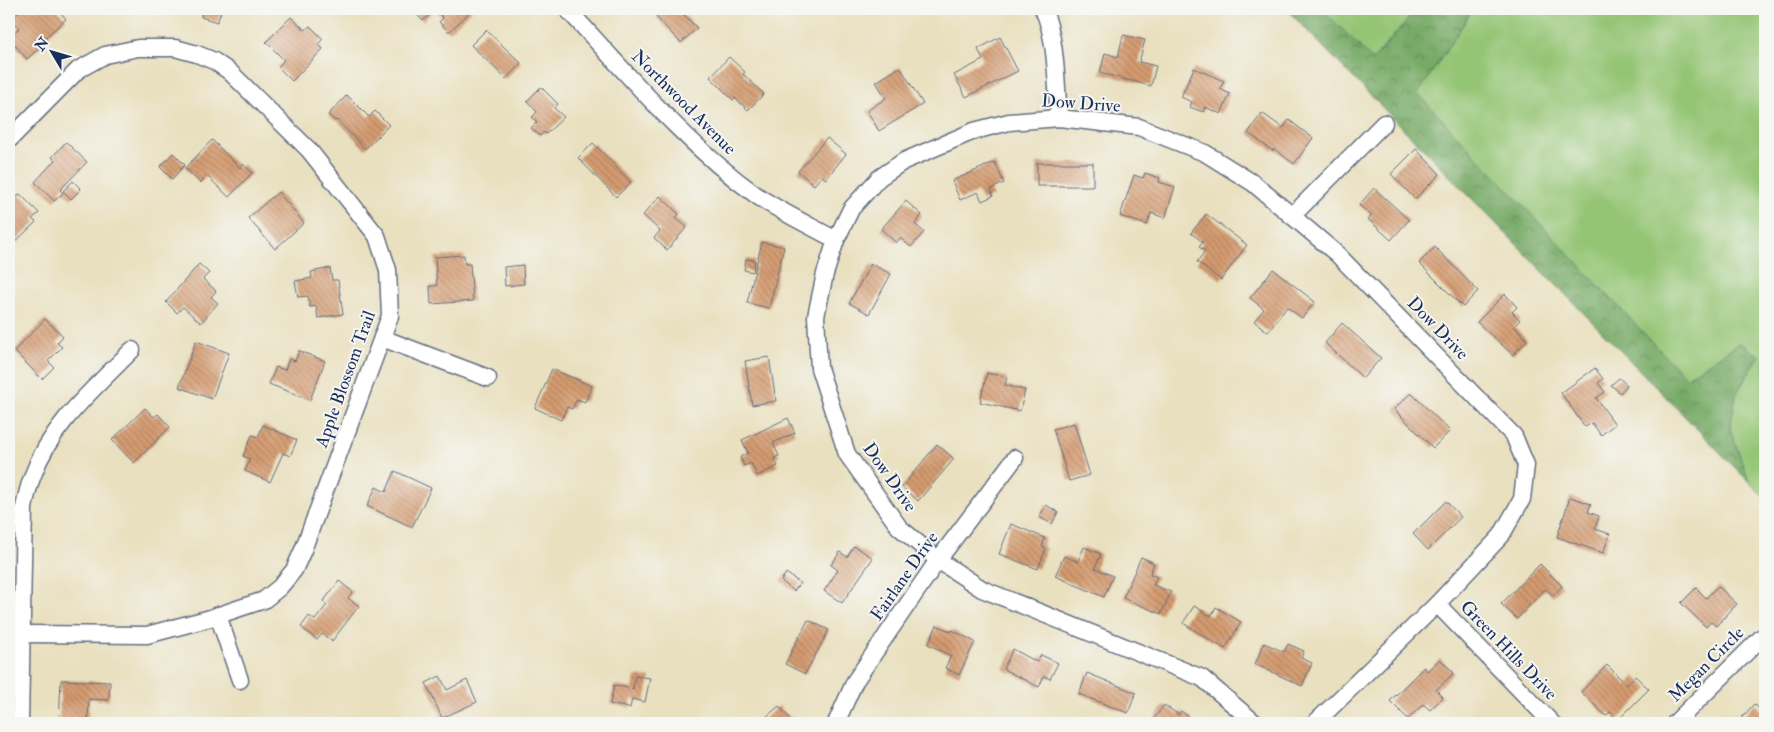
<svg xmlns="http://www.w3.org/2000/svg" width="1774" height="732" viewBox="0 0 1774 732" font-family="'IM FELL Double Pica',serif">
  <defs>
    <pattern id="forest-crowns" width="20" height="18" patternUnits="userSpaceOnUse" patternTransform="scale(1.25)"><rect width="20" height="18" fill="#7a6"/><path d="M2 6a3 3 0 1 1 6 0M12 15a3 3 0 1 1 6 0" fill="none" stroke="#618b57"/></pattern>
    <pattern id="building-back-hatch" width="6" height="6" patternUnits="userSpaceOnUse" patternTransform="scale(1.25)"><rect width="6" height="6" fill="#d59b70"/><path d="M-1 5l2 2M0 0l6 6M5-1l2 2" fill="none" stroke="#ac7f5f"/></pattern>
  </defs>
  <rect width="100%" height="100%" fill="#f6f6f2"/>
  <filter id="ink" filterUnits="userSpaceOnUse"><feTurbulence type="fractalNoise" baseFrequency=".02" numOctaves="2"/><feDisplacementMap in="SourceGraphic" scale="10" xChannelSelector="R" yChannelSelector="G"/><feConvolveMatrix kernelMatrix="1 2 1 2 8 2 1 2 1" color-interpolation-filters="sRGB"/></filter>
  <filter id="wash" filterUnits="userSpaceOnUse"><feTurbulence type="fractalNoise" baseFrequency=".0096" numOctaves="4" result="noise"/><feDisplacementMap in="SourceGraphic" scale="20" xChannelSelector="R" yChannelSelector="G"/><feGaussianBlur stdDeviation="1.12" result="paint"/><feColorMatrix in="noise" values="0 0 0 0 0 0 0 0 0 0 0 0 0 0 0 0 0 1.4 0 .05"/><feComposite in="paint" operator="in"/></filter>
  <g filter="url(#wash)">
    <rect width="100%" height="100%" fill="#e9e0bf"/>
    <g fill="#94c575" stroke="#587a6a">
      <path d="M1322 9H1417L1373 60Z"/>
      <path d="M1473 9H1765V498L1749 482 1730 428 1736 394 1760 356 1739 343 1686 378 1417 95Z"/>
    </g>
    <path fill="url(#forest-crowns)" stroke="#496c62" d="M1286 9H1322L1373 60 1417 9H1473L1418 94 1686 378 1739 343 1760 356 1756 360 1736 394 1730 428 1749 482Z"/>
    <g id="blocks">
      <g fill="url(#building-back-hatch)">
        <path d="M22 9H57L66 19 45 38 47 41 27 59 9 38 19 28 11 19Z"/>
        <path d="M198 9H222L217 22 201 17 202 11Z"/>
        <path d="M411 9H473L449 32 439 22 443 18 435 10 423 21Z"/>
        <path d="M665 9H686L682 13 697 28 681 43 656 17Z"/>
        <path d="M291 17 305 30 310 26 323 39 318 44 323 49 292 81 278 67 284 60 266 42Z"/>
        <path d="M486 30 521 63 506 79 471 45Z"/>
        <path d="M1123 35 1145 40 1139 62 1156 66 1151 86 1100 73 1105 53 1118 57Z"/>
        <path d="M1000 37 1018 71 966 97 954 75 983 60 978 49Z"/>
        <path d="M729 57 745 72 743 74 764 94 748 110 735 98 733 100 710 77Z"/>
        <path d="M900 67 923 104 879 131 867 111 886 98 876 82Z"/>
        <path d="M1194 68 1224 81 1220 89 1230 94 1221 114 1205 107 1203 112 1190 107 1192 102 1181 97Z"/>
        <path d="M541 87 558 104 554 108 564 117 546 134 544 132 540 136 531 128 537 122 532 117 537 112 527 101Z"/>
        <path d="M347 95 369 117 375 111 389 125 365 149 337 120 335 121 328 115Z"/>
        <path d="M1262 113 1283 128 1289 120 1313 138 1294 164 1274 149 1273 151 1248 133Z"/>
        <path d="M827 138 846 154 826 179 822 176 814 185 798 171Z"/>
        <path d="M212 140 240 168 243 164 252 173 229 197 207 176 200 183 185 168Z"/>
        <path d="M66 142 87 162 60 190 63 193 54 201 35 182 55 160 52 157Z"/>
        <path d="M593 143 631 182 616 197 578 158Z"/>
        <path d="M1416 149 1440 174 1415 199 1391 174Z"/>
        <path d="M173 153 185 165 172 179 160 167Z"/>
        <path d="M995 162 1004 183 991 189 993 196 982 201 978 192 960 200 952 181Z"/>
        <rect x="1037" y="163" width="56" height="23"/>
        <path d="M1145 173 1160 178 1159 182 1175 187 1165 218 1151 213 1147 225 1120 216 1134 175 1143 178Z"/>
        <path d="M73 181 81 189 71 199 63 191Z"/>
        <path d="M1374 188 1409 220 1391 240 1368 219 1372 216 1359 205Z"/>
        <path d="M278 192 304 223 275 249 248 218Z"/>
        <path d="M20 194 39 213 32 219 36 222 12 245 9 242V210L13 205 11 203Z"/>
        <path d="M660 196 679 214 676 218 687 227 667 250 654 238 660 231 643 215Z"/>
        <path d="M906 201 922 215 915 224 924 232 911 247 900 238 896 243 881 229Z"/>
        <path d="M1206 214 1247 245 1221 280 1197 262 1205 251 1199 247 1203 242 1191 233Z"/>
        <path d="M762 242 784 247 769 308 747 303Z"/>
        <path d="M1435 247 1478 291 1463 307 1419 263Z"/>
        <path d="M464 255 465 264H470L473 301 431 304 430 286H437L435 257Z"/>
        <path d="M746 259 755 260 753 272 744 270Z"/>
        <path d="M199 264 209 273 203 279 216 291 211 297 218 303 201 323 183 307 177 313 166 302Z"/>
        <path d="M871 264 891 274 869 314 849 303Z"/>
        <path d="M523 265 524 284 505 286 504 267Z"/>
        <path d="M330 268 332 280H338L343 314 318 318 316 306 310 307 308 296 298 297 295 281 312 278 311 272Z"/>
        <path d="M1273 269 1315 302 1302 318 1287 307 1268 332 1254 321 1264 309 1250 298Z"/>
        <path d="M1505 294 1517 307 1512 312 1520 320 1514 326 1527 340 1513 355 1477 322Z"/>
        <path d="M45 319 63 336 57 343 62 347 48 361 54 367 42 379 14 351Z"/>
        <path d="M1342 323 1381 358 1363 378 1325 343Z"/>
        <path d="M196 341 229 353 212 399 179 387Z"/>
        <path d="M299 351 325 361 310 400 269 384 276 367 285 370 289 359 295 361Z"/>
        <path d="M769 357 776 401 752 405 745 361Z"/>
        <path d="M1595 368 1603 379 1598 383 1605 392 1596 398 1615 424 1601 435 1592 423 1585 427 1561 393Z"/>
        <path d="M552 369 592 386 585 402 577 399 572 409 567 407 561 420 535 408Z"/>
        <path d="M987 373 1007 377 1005 385 1025 390 1020 411 980 402Z"/>
        <path d="M1619 378 1627 385 1620 393 1611 385Z"/>
        <path d="M1411 393 1450 431 1433 448 1394 409Z"/>
        <path d="M145 408 154 417 158 414 170 427 134 463 112 440Z"/>
        <path d="M788 418 795 433 773 443 779 456 774 458 778 466 757 476 751 463 744 466 740 457 748 453 742 440Z"/>
        <path d="M1074 423 1090 475 1069 481 1053 429Z"/>
        <path d="M263 425 297 440 290 456 283 453 270 482 245 471 250 459 243 456 252 435 258 437Z"/>
        <path d="M937 444 954 459 918 501 902 487Z"/>
        <path d="M395 471 431 488 412 527 367 506 376 487 386 492Z"/>
        <path d="M1570 497 1591 504 1588 512 1599 516 1595 529 1610 534 1603 553 1557 537Z"/>
        <path d="M1446 501 1461 517 1428 550 1413 534Z"/>
        <path d="M1046 505 1058 512 1052 524 1039 517Z"/>
        <path d="M1011 524 1045 538 1042 547 1046 548 1038 569 999 554Z"/>
        <path d="M854 546 873 558 842 603 824 591 838 570 831 565 840 552 847 557Z"/>
        <path d="M1084 547 1101 554 1095 568 1113 576 1104 597 1055 576 1064 556 1078 562Z"/>
        <path d="M1141 557 1154 563 1150 574 1157 577 1153 585 1171 592 1161 614 1123 598Z"/>
        <path d="M1540 564 1562 586 1553 596 1545 589 1517 619 1501 604Z"/>
        <path d="M786 573 800 583 794 591 781 581Z"/>
        <path d="M339 581 353 592 348 598 359 606 332 641 322 634 317 640 301 627 309 616 315 620 327 605 323 602Z"/>
        <path d="M1718 586 1737 604 1716 626 1711 622 1706 627 1681 603 1696 588 1706 598Z"/>
        <path d="M1194 606 1211 616 1216 607 1241 622 1225 649 1183 623Z"/>
        <path d="M808 620 829 630 805 674 785 664Z"/>
        <path d="M937 625 951 632 952 630 975 642 959 675 945 668 951 656 928 644Z"/>
        <path d="M1264 643 1284 652 1288 644 1304 651 1301 658 1312 663 1302 686 1255 664Z"/>
        <path d="M1013 649 1037 662 1041 655 1058 663 1050 679 1044 676 1039 687 1003 669Z"/>
        <path d="M1440 659 1454 673 1436 690 1443 697 1430 710 1423 704 1408 719 1390 701 1424 667 1427 671Z"/>
        <path d="M1607 665 1627 685 1635 676 1649 689 1618 720 1610 712 1606 716 1581 692Z"/>
        <path d="M1087 673 1136 693 1128 713 1079 694Z"/>
        <path d="M440 676 447 690 467 680 477 702 442 718 426 683Z"/>
        <path d="M635 676 650 678 645 702 632 699 630 708 610 704 614 685 633 689Z"/>
        <path d="M61 680 110 682 109 700 89 699 88 723 59 722Z"/>
        <path d="M1754 704 1765 714V723H1737Z"/>
        <path d="M1164 705 1179 715 1181 711 1192 719 1190 722 1192 723H1151Z"/>
        <path d="M779 706 793 722 791 723H759Z"/>
      </g>
    </g>
  </g>
  <g filter="url(#ink)">
    <use href="#blocks" fill-opacity="0" stroke="#636d80" stroke-width="1"/>
    <g fill="none" stroke-linecap="round" stroke-linejoin="round">
      <g stroke="#636d80" stroke-width="19">
        <g id="street">
          <path d="M567 9C627 73 684 143 756 195 779 211 811 226 836 240"/>
          <path d="M1043 9C1057 39 1056 84 1059 118"/>
          <path d="M9 140 78 70 105 55 138 48H175L197 54 214 61 230 72 309 150 377 236 388 270 390 316 303 550 294 570 280 587 264 600 207 619 147 635 21 634"/>
          <path d="M1292 216 1384 123"/>
          <path d="M382 338 488 378"/>
          <path d="M1437 604 1552 723"/>
          <path d="M218 615 240 680"/>
          <path d="M20 723 24 508C26 497 29 485 33 475 51 424 96 387 132 350"/>
          <path d="M836 723 855 681 938 560 1015 458"/>
          <path d="M1255 723 1202 678 982 589 938 560 899 527 847 454 819 368 816 316 825 274 836 240 851 209 879 178 904 161 974 131 1009 122 1059 118 1139 127 1205 153 1253 183 1337 254 1514 436 1526 465 1522 499 1501 536 1437 604 1315 723"/>
          <path d="M1675 723 1762 637 1765 641"/>
        </g>
      </g>
      <use href="#street" stroke="#fff" stroke-width="16"/>
    </g>
  </g>
  <g text-anchor="middle" stroke-width="4" stroke-linejoin="round" paint-order="stroke">
    <g font-size="18" fill="#1b2f5e" stroke="#f6f6f2">
      <text transform="translate(684 102) rotate(45)" y="6">Northwood Avenue</text>
      <text transform="translate(1081 103) rotate(4)" y="6">Dow Drive</text>
      <text transform="translate(1438 328) rotate(46)" y="6">Dow Drive</text>
      <text transform="translate(345 379) rotate(-70)" y="6">Apple Blossom Trail</text>
      <text transform="translate(890 477) rotate(55)" y="6">Dow Drive</text>
      <text transform="translate(904 576) rotate(-55)" y="6">Fairlane Drive</text>
      <text transform="translate(1509 650) rotate(46)" y="6">Green Hills Drive</text>
      <text transform="translate(1706 664) rotate(-45)" y="6">Megan Circle</text>
    </g>
  </g>
  <rect width="1774" height="732" fill="none" stroke="#f6f6f2" stroke-width="30"/>
  <g transform="translate(52 52) rotate(308)" stroke="#f6f6f2" stroke-width="4" paint-order="stroke">
  <path d="M0-4L9 19L0 12L-9 19Z" fill="#1b2f5e"/>
  <text y="-8" font-size="14" font-weight="bold" text-anchor="middle" fill="#1b2f5e">N</text>
  </g>
</svg>
